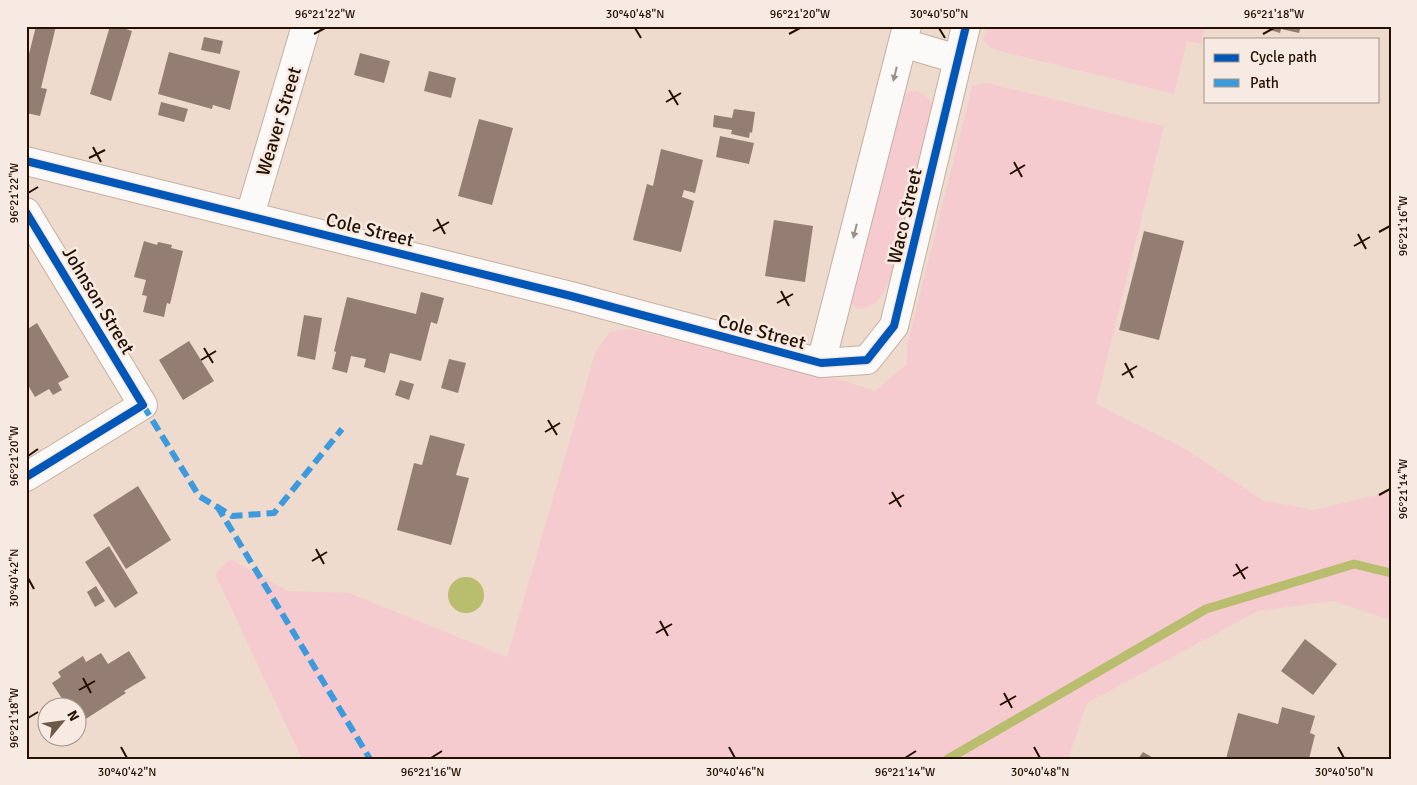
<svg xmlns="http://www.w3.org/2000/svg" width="1417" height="785" viewBox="0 0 1417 785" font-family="Signika,sans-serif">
  <rect width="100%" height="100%" fill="#eedbcd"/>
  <g fill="#f5cbd0">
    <path d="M987 26H1205L1201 44 1187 41 1174 94 996 50 990 47 983 40Z"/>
    <path d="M987 83 1164 126 1096 404 1184 448 1264 501 1314 510 1389 492 1391 486V620L1334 601 1258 611 1087 703 1068 759H302L215 574 230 559 288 591 349 593 507 657 595 353 610 332 628 329 822 374 875 391 907 364V346L972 87 980 84Z"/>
    <path d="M916 91C925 94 929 98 933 106L895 262C890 282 881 309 857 309L851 303 850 293 902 95 908 92Z"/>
  </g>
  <circle fill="#b8be6d" cx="466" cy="595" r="18"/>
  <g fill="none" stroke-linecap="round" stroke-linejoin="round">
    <path stroke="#b8be6d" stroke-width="9" d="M948 759 1206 609 1354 564 1391 573"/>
  </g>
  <g fill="#947e73">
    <path d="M36 26H56L41 88 47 89 40 116 26 113V66Z"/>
    <path d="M110 26H117L132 31 111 101 90 94Z"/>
    <path d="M1257 26H1301L1299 33 1281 29 1280 33Z"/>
    <path d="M204 37 223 41 220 54 201 50Z"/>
    <path d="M169 52 240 71 230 110 213 105 212 109 158 94Z"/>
    <path d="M360 53 390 61 384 83 354 75Z"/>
    <path d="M429 71 456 78 451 98 424 91Z"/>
    <path d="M161 102 188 109 184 122 158 115Z"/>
    <path d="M734 109 755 112 752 133 750 132 749 138 731 134 732 130 713 127 714 115 732 118Z"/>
    <path d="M479 119 513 128 492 205 458 196Z"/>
    <path d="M720 136 754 143 749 164 716 157Z"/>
    <path d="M661 149 703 160 695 193 684 190 682 197 694 201 681 252 633 240 647 184 653 186Z"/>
    <path d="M774 220 813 226 805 282 765 276Z"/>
    <path d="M1144 231 1184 241 1159 340 1119 330Z"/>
    <path d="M144 241 157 245 158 242 172 245 171 248 183 251 170 304 167 303 164 317 143 312 147 296 142 295 146 280 134 277Z"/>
    <path d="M421 292 444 298 437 324 431 322 421 361 390 353 385 373 364 367 366 359 351 356 347 373 332 369 336 352 334 351 347 297 416 314Z"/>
    <path d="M304 315 322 318 315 360 297 356Z"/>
    <path d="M37 323 69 377 58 383 62 390 53 395 49 389 35 397 26 382V330Z"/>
    <path d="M189 341 214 381 183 400 159 360Z"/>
    <path d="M449 359 466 363 458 393 441 388Z"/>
    <path d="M400 380 414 384 409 400 395 395Z"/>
    <path d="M430 435 465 444 456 475 469 478 451 545 397 530 414 463 422 465Z"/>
    <path d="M138 486 171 540 126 569 93 515Z"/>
    <path d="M109 546 138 593 115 608 85 562Z"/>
    <path d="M96 586 105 601 95 607 87 592Z"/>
    <path d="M1305 639 1337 664 1313 695 1281 671Z"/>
    <path d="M129 651 146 678 124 691 126 693 78 724V708H68L52 683 61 677 58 672 83 656 86 662 101 653 108 664Z"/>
    <path d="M1282 707 1315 716 1310 733 1315 735 1309 759H1226L1238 713 1278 724Z"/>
    <path d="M1143 752 1155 759H1138Z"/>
  </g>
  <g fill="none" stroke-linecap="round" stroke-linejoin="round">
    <g stroke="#c3b0a1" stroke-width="30">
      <g id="minor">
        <path d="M903 43 957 59"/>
        <path d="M26 161 571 296 821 363 867 360 894 326 966 26"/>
        <path d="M26 212 143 405 26 477"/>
        <path d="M250 215 306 26"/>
        <path d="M821 363 907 26"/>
      </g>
    </g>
    <use href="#minor" stroke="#fcfaf8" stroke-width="28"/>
    <g stroke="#3c9add" stroke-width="6" stroke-dasharray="12 6" stroke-linecap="butt">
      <path d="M143 405 199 496 232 516 274 513 342 429"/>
      <path d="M217 506 370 759"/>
    </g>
    <g stroke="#f7eae2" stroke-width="11">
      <g id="cycleway">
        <path d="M26 161 571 296 821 363 867 360 894 326 966 26"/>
        <path d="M26 212 143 405 26 477"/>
      </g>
    </g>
    <use href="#cycleway" stroke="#0057b8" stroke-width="8"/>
  </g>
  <defs><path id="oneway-solid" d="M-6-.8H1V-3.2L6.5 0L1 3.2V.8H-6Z" transform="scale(1.25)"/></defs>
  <g fill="#9b9189">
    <use href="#oneway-solid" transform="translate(895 74) rotate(104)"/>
    <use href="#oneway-solid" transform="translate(855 231) rotate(104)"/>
  </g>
  <path fill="none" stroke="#251102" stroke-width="2" d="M635 28 641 38M939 28 945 38M314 34 325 28M789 34 800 28M1263 34 1274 28M669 90 678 105M666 102 681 93M93 147 101 162M89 158 105 150M1014 162 1022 177M1010 174 1025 165M28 193 38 187M437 219 445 234M433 231 449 222M1379 232 1390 226M1358 234 1366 249M1354 246 1370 237M781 291 789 306M777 303 793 294M204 348 213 363M201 360 216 351M1125 363 1133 378M1122 375 1137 366M548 420 557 435M545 432 560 423M28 456 38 449M892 492 901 507M1379 495 1390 489M889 504 904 495M316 549 324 564M312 561 327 552M1236 564 1245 579M1233 576 1248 567M28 578 34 589M660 621 668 636M656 633 672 624M83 678 91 693M79 690 95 681M1004 693 1012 708M1000 705 1016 696M28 718 38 712M121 747 127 758M729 747 735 758M1034 747 1040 758M1338 747 1344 758M431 758 442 751M905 758 916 751"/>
  <g text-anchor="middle" stroke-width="5" stroke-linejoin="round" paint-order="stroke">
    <g font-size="19" fill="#251102" stroke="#f7eae2">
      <text transform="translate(278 121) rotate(-73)" y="7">Weaver Street</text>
      <text transform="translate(904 216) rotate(-77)" y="7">Waco Street</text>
      <text transform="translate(370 229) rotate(14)" y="7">Cole Street</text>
      <text transform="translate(99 300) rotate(59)" y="7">Johnson Street</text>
      <text transform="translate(762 331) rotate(15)" y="7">Cole Street</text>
    </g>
  </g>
  <rect width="1417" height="785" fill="none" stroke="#f7eae2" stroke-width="55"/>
  <rect x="1204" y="38" width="175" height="65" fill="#f7eae2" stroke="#a39388"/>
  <rect x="1214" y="54" width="25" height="8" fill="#0057b8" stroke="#a39388"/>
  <text x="1250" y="62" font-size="15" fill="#251102">Cycle path</text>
  <rect x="1214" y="79" width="25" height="8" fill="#3c9add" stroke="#a39388"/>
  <text x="1250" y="88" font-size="15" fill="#251102">Path</text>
  <g transform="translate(62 722) rotate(61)"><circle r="24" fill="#f7eae2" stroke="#a39388"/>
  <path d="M0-4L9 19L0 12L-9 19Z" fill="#6b5849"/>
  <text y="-8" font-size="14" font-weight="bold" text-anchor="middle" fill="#251102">N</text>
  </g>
  <rect x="28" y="28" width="1362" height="730" fill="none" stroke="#251102" stroke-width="2"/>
  <g font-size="12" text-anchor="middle" fill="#251102">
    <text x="325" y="18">96°21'22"W</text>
    <text x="635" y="18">30°40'48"N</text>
    <text x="800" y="18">96°21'20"W</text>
    <text x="939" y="18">30°40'50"N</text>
    <text x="1274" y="18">96°21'18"W</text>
    <text transform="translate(14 193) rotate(-90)" y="4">96°21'22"W</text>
    <text transform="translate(1403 226) rotate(-90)" y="4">96°21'16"W</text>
    <text transform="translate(14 456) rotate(-90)" y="4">96°21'20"W</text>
    <text transform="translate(1403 489) rotate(-90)" y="4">96°21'14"W</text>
    <text transform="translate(14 578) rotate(-90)" y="4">30°40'42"N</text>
    <text transform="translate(14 718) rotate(-90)" y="4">96°21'18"W</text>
    <text x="127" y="776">30°40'42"N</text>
    <text x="431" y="776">96°21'16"W</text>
    <text x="735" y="776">30°40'46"N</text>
    <text x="905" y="776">96°21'14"W</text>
    <text x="1040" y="776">30°40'48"N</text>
    <text x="1344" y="776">30°40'50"N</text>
  </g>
</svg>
